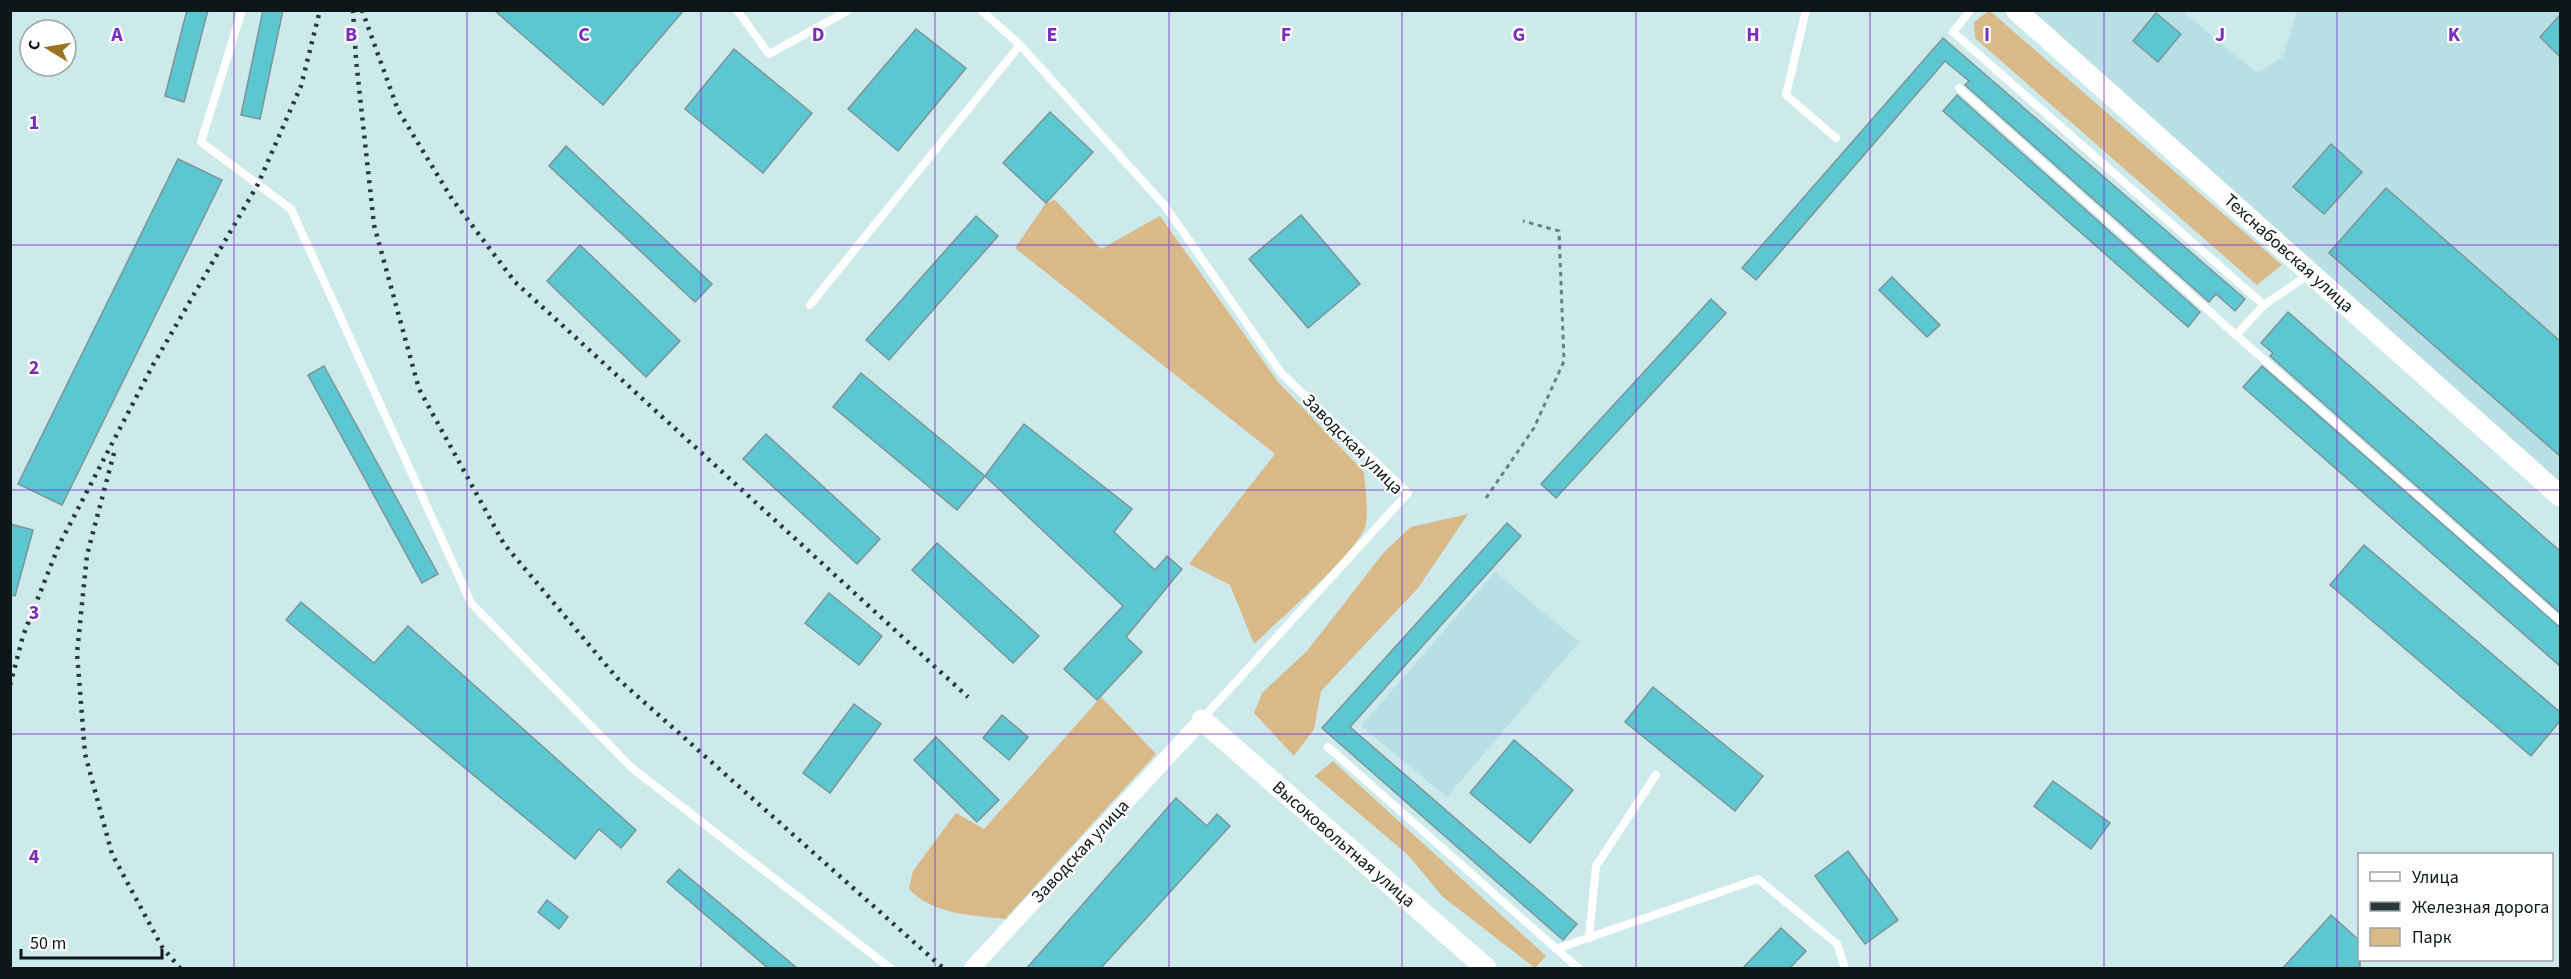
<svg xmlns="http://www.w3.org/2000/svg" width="2571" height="979" viewBox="0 0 2571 979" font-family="'Source Sans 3',sans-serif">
  <rect width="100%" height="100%" fill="#cce9ec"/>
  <g fill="#b8dfe3">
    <path d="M2012 11H2182L2257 73 2283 57 2297 11H2560V483Z"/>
    <path d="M1495 572 1579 642 1447 797 1361 726Z"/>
  </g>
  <g fill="#d8b987">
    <path d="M1990 10V11L2282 265 2257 285 1975 38 1974 22Z"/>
    <path d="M1055 200 1101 249 1160 216 1278 382 1364 472C1365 485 1369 516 1365 527 1356 553 1277 622 1254 644L1230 585 1189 564 1275 454 1015 248 1046 203Z"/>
    <path d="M1468 514 1418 588 1321 691 1314 729 1294 756 1254 713 1262 693 1307 651 1385 551 1411 527Z"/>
    <path d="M1101 697 1156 754 1005 919C972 915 933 915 909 889L913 871 956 813 984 829Z"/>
    <path d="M1333 761 1546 956 1535 968 1443 897 1408 855 1315 776Z"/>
  </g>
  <g fill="#5cc7d1" stroke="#7a9598" stroke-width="1.5">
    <path d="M187 10H208L184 102 165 96Z"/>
    <path d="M263 10H283L260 119 241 115Z"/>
    <path d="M494 10H684L603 105Z"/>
    <path d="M2156 13 2181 34 2158 62 2133 41Z"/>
    <path d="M2560 15V57L2540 37Z"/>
    <path d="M916 29 966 68 898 151 848 109Z"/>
    <path d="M1943 38 2245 299 2235 311 2216 294 2209 302 1965 85 1969 81 1945 61 1756 280 1742 268Z"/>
    <path d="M734 49 812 113 763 173 685 109Z"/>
    <path d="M1957 95 2200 312 2188 327 1943 111Z"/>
    <path d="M1050 112 1093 152 1046 203 1003 163Z"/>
    <path d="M2331 144 2362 172 2324 214 2293 187Z"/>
    <path d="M566 146 712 284 695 302 549 166Z"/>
    <path d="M178 159 222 180 62 505 18 484Z"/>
    <path d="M2386 188 2560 341V456L2329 253Z"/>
    <path d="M1301 215 1360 284 1308 328 1249 259Z"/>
    <path d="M976 216 998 236 889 360 866 340Z"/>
    <path d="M580 245 680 341 646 377 547 281Z"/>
    <path d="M1892 277 1940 325 1927 337 1879 290Z"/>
    <path d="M1711 299 1726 313 1556 498 1541 484Z"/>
    <path d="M2288 312 2560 551V613L2270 356 2273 353 2261 343Z"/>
    <path d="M324 366 438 574 422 583 308 375Z"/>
    <path d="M2262 366 2560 627V666L2243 387Z"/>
    <path d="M861 373 985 476 957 510 833 407Z"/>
    <path d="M1024 424 1132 509 1114 532 1143 559 1155 570 1167 556 1182 569 1126 637 1142 652 1097 700 1064 669 1123 606 985 476Z"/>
    <path d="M766 434 880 539 857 564 743 459Z"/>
    <path d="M1507 523 1521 536 1350 727 1577 924 1563 940 1322 728Z"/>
    <path d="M10 524 33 530 15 596 10 595Z"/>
    <path d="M937 543 1039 636 1013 663 912 570Z"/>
    <path d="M2364 545 2560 712V721L2531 756 2330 585Z"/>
    <path d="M829 593 882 636 859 665 805 623Z"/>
    <path d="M301 602 374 663 408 626 636 830 621 848 599 829 575 859 286 620Z"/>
    <path d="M1653 687 1763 776 1735 811 1625 722Z"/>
    <path d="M854 704 881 724 830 793 803 773Z"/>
    <path d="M1002 715 1028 737 1009 760 983 738Z"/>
    <path d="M936 737 999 800 977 822 914 760Z"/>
    <path d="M1514 740 1573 790 1530 843 1470 793Z"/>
    <path d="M2053 781 2110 823 2091 849 2034 806Z"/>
    <path d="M1176 798 1207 826 1217 814 1230 826 1100 969H1026Z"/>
    <path d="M1848 851 1898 920 1865 944 1815 876Z"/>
    <path d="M679 869 798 969H769L667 882Z"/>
    <path d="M547 900 568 917 559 929 538 912Z"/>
    <path d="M2331 915 2360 941V969H2282Z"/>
    <path d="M1781 928 1806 951 1789 969H1742Z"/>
  </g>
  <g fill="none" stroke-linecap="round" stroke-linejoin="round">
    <path stroke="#6b7e80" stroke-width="3" stroke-dasharray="4.5 4.5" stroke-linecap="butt" d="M1486 498 1534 428 1564 361 1559 231 1523 221"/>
    <g stroke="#fff" stroke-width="8">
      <path d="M242 10 201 142 291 209 471 603 632 768 890 968"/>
      <path d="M737 10 769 54 849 10"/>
      <path d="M981 10 1020 45 1165 206 1282 374 1408 493 1202 719"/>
      <path d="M1806 10 1786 95 1836 138"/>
      <path d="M1971 10 1953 32 2264 305"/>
      <path d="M1959 88 2236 335"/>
      <path d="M2311 273 2264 305 2236 335 2560 621"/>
      <path d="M810 305 1020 45"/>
      <path d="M1328 747 1578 968"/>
      <path d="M1589 938 1596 866 1656 775"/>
      <path d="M1556 949 1758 879 1837 944 1845 968"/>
    </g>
    <path stroke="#fff" stroke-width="16" d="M972 968 1202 720"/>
    <g stroke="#fff" stroke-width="21">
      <path d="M2016 10 2560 496"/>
      <path d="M1202 720 1486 968"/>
    </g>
    <g stroke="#2b383a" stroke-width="4.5" stroke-dasharray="3 6" stroke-linecap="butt">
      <path d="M353 10 356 60 374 225 419 389 504 544 617 678 943 968"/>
      <path d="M362 10 398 110 452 199 515 282 968 697"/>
      <path d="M114 453 87 555 77 653 85 754 112 854 162 947 180 968"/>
      <path d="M10 685 23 636 59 545 153 365 258 184 301 86 320 10"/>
    </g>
  </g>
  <path fill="none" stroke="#7b2cbf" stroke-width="1.5" stroke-opacity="0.55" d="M234 10V968M467 10V968M701 10V968M935 10V968M1169 10V968M1402 10V968M1636 10V968M1870 10V968M2104 10V968M2337 10V968M10 245H2560M10 490H2560M10 734H2560"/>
  <g text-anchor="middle" stroke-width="4.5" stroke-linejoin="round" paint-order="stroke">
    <g font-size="18" fill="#0d1718" stroke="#fff">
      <text transform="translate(2289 253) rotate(42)" y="6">Техснабовская улица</text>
      <text transform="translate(1353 444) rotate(45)" y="6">Заводская улица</text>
      <text transform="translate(1344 844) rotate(41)" y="6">Высоковольтная улица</text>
      <text transform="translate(1080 851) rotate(-47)" y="6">Заводская улица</text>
    </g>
  </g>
  <g font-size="20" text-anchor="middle" font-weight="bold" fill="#7b2cbf" stroke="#fff" stroke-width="4.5" stroke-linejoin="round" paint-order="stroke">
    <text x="117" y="41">A</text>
    <text x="351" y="41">B</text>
    <text x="584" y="41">C</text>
    <text x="818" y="41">D</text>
    <text x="1052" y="41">E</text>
    <text x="1286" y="41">F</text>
    <text x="1519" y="41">G</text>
    <text x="1753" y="41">H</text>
    <text x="1987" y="41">I</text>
    <text x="2220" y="41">J</text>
    <text x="2454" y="41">K</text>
    <text x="34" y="129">1</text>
    <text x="34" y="374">2</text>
    <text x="34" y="619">3</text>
    <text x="34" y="863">4</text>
  </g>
  <rect width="2571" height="979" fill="none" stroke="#0d1718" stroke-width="24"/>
  <rect x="2358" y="853" width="195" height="108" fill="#ffffff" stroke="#9ea2a3" stroke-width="1.5"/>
  <rect x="2370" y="872" width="30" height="9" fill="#ffffff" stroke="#9ea2a3" stroke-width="1.5"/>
  <text x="2412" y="883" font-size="18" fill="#0d1718">Улица</text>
  <rect x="2370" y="902" width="30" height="9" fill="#2b383a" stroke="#9ea2a3" stroke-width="1.5"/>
  <text x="2412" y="913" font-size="18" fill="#0d1718">Железная дорога</text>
  <rect x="2370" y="928" width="30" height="18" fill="#d8b987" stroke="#9ea2a3" stroke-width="1.5"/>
  <text x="2412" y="943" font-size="18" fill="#0d1718">Парк</text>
  <g transform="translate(48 48) rotate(281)"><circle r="28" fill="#ffffff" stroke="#9ea2a3" stroke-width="1.5"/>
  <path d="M0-4.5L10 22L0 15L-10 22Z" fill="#9d7221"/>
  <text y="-9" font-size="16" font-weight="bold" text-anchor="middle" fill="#0d1718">С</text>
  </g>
  <path d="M21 949v9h141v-9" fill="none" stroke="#0d1718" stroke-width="3"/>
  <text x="30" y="949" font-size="18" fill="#0d1718" stroke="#ffffff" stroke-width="4.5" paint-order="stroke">50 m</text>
</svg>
